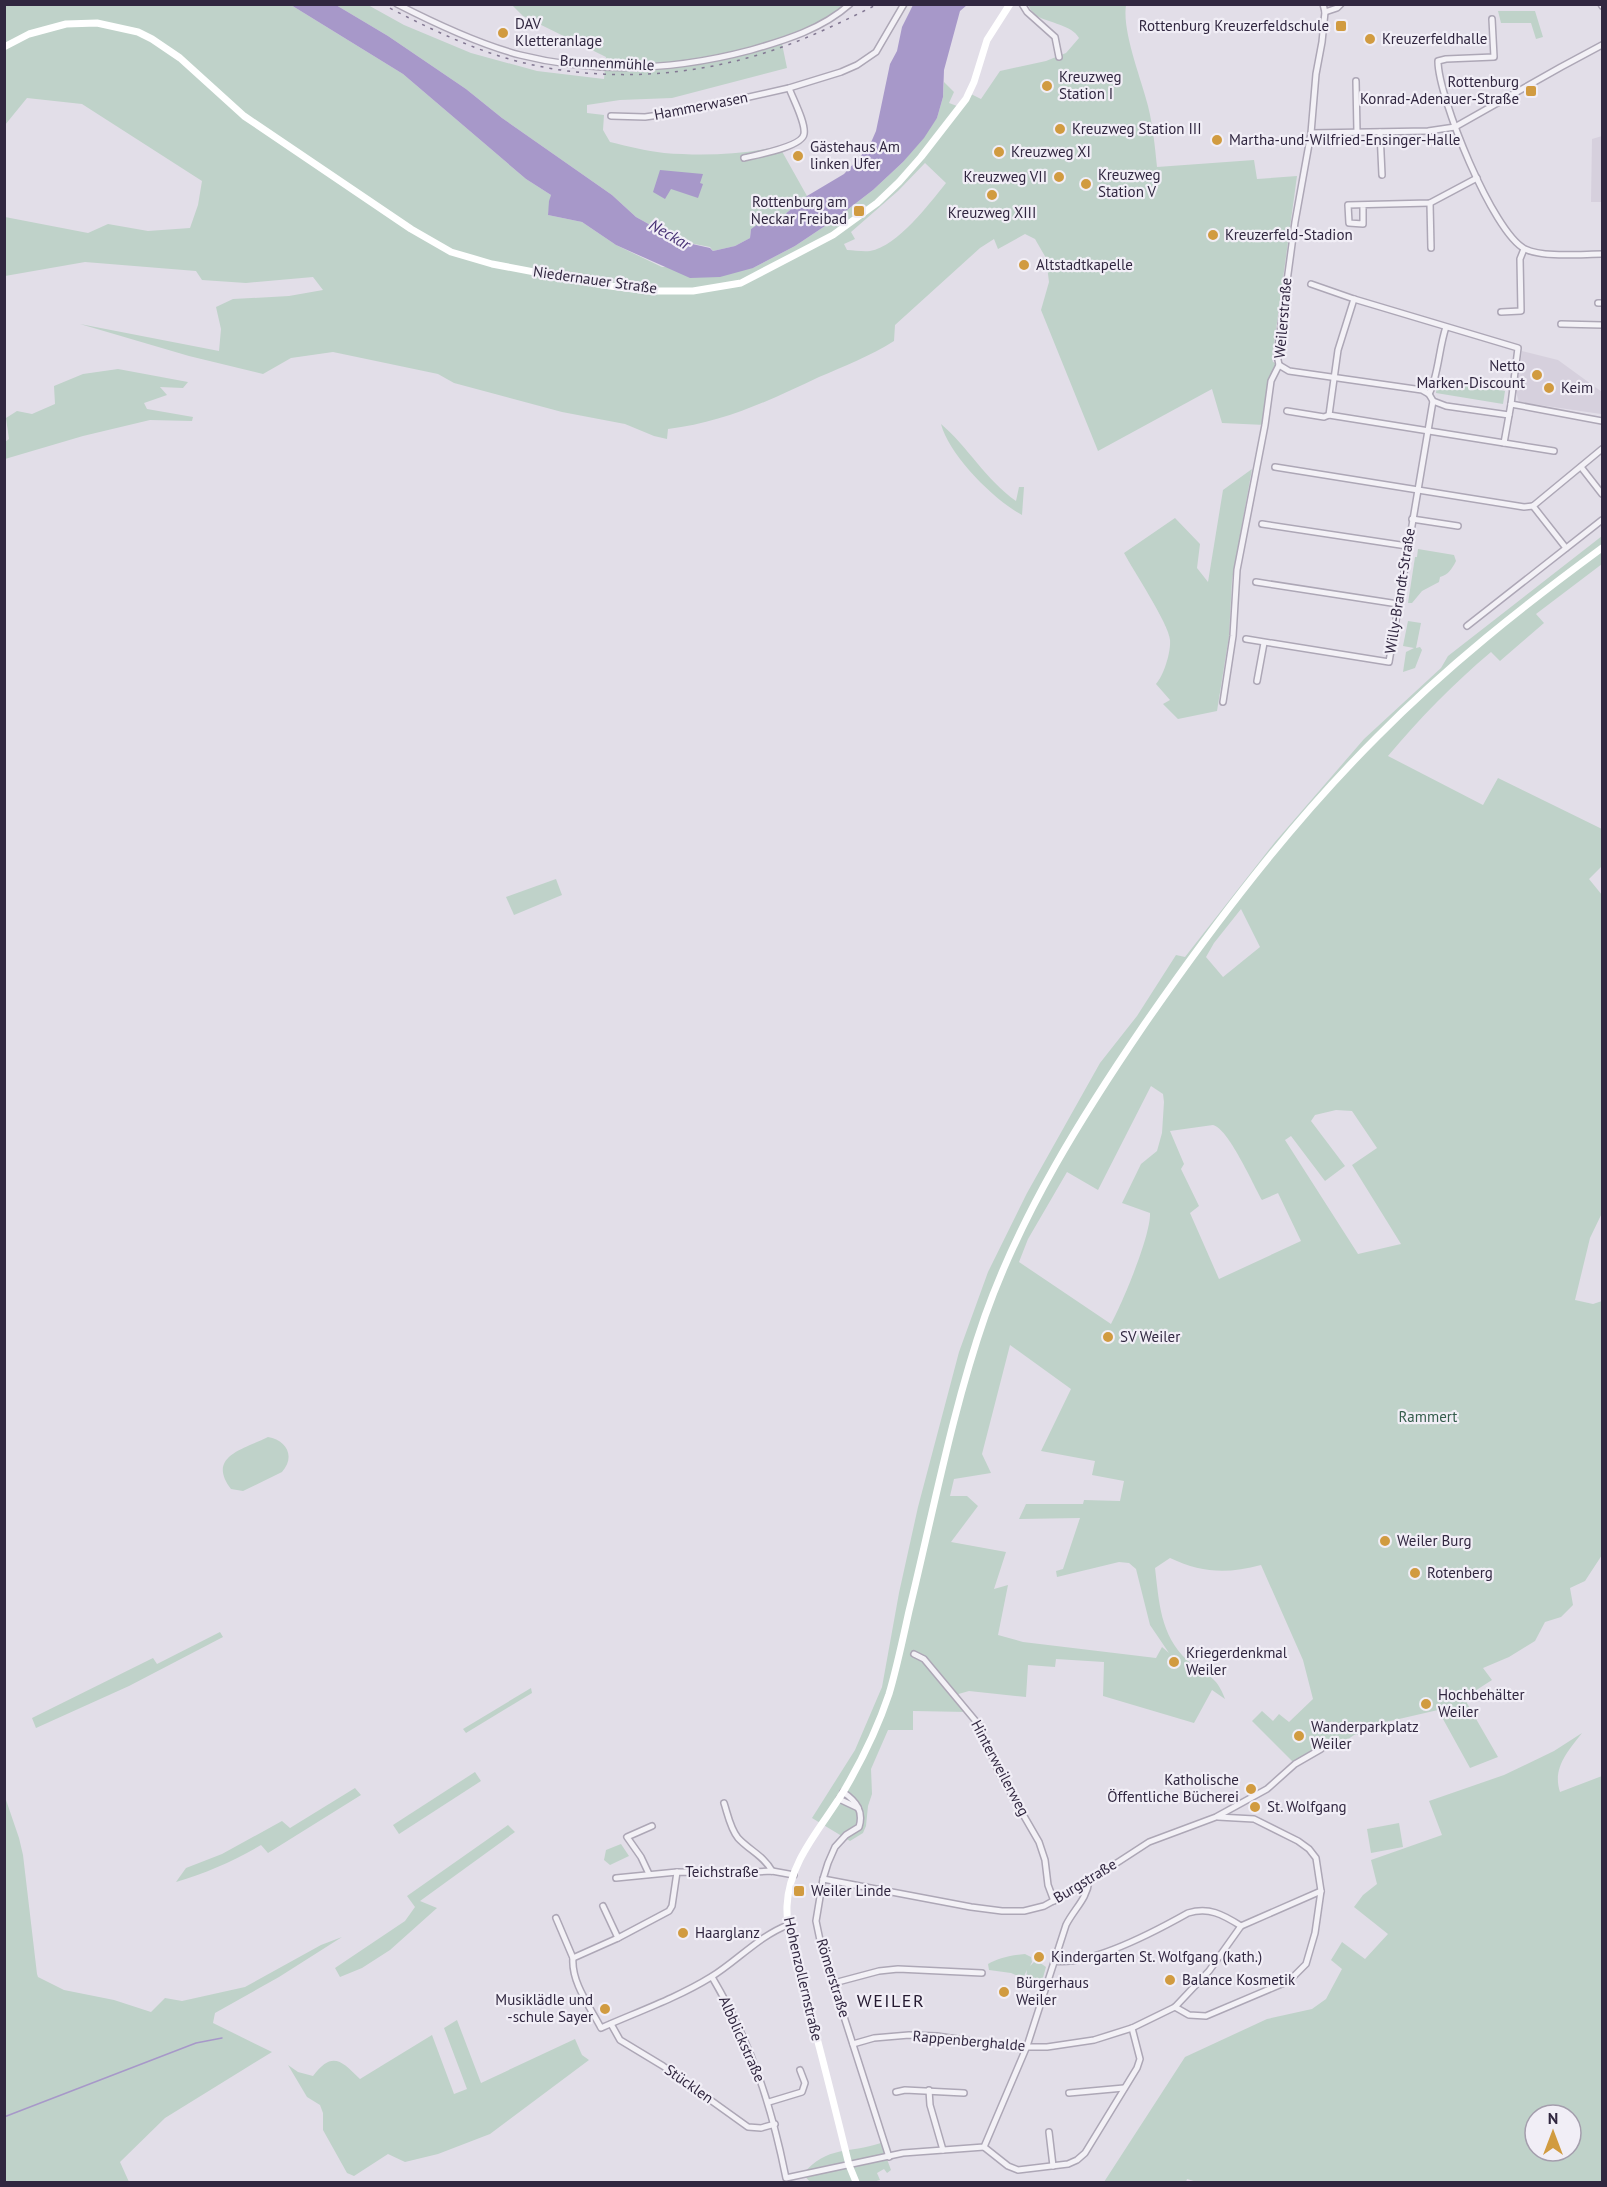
<svg xmlns="http://www.w3.org/2000/svg" width="1607" height="2187" viewBox="0 0 1607 2187" font-family="'PT Sans',sans-serif">
  <rect width="100%" height="100%" fill="#e2dee8"/>
  <g fill="#d6d0dd">
    <path d="M1602 136V202H1591L1592 139Z"/>
    <path d="M1522 351 1558 360 1602 392 1601 414 1519 402 1516 392Z"/>
  </g>
  <g fill="#bfd2c9" fill-rule="evenodd">
    <path d="M4 5H291L403 74 526 179 551 195 548 215 582 222 616 245 662 267 753 268 795 246 834 220 873 190 903 162 937 118 943 97 944 82 954 92 949 103 957 106 967 92 981 99 1000 71 1046 61 1066 53 1079 38C1072 25 1049 23 1037 16 1033 13 1030 9 1028 5H1126C1122 32 1141 78 1148 106 1153 126 1155 147 1157 167L1254 160 1257 179 1297 176 1272 359 1273 362 1279 365 1273 376 1265 425 1222 423 1212 389 1098 451 1041 310 1049 282 1046 258 1035 239 1025 234 998 249 994 239 980 248 895 325 894 341C870 356 845 366 819 377 768 401 725 422 668 429L667 439 654 436 625 424 562 412 454 383 438 374 333 352 291 358 263 374 189 356 80 324 219 351 221 329 216 307 233 299 289 296 323 290 313 277 246 283 202 280 196 271 85 262 5 276V217L88 233 108 224 148 231 190 228 198 205 202 181 82 104 27 98 5 125ZM925 163 946 183C929 204 898 246 870 251 863 252 854 250 847 250L844 244 855 239 851 232 898 191Z"/>
    <path d="M336 5H368L404 25 471 53 537 71 604 79 606 57 523 16 512 5H846L818 23 781 39 787 68 672 98 620 100 587 105V113L604 115 603 130 610 142C627 146 646 151 664 153 702 156 742 155 779 146L807 196 778 220 751 229 750 238 735 246 713 251 710 247 679 241 636 217 612 195 502 118 466 89 388 36Z"/>
    <path d="M1498 11H1535L1543 37 1536 39 1531 23H1501Z"/>
    <path d="M118 369 188 382 183 388 160 387 167 395 144 403 147 409 193 417 192 421 150 420 83 436 5 459V442L9 439 6 418 17 411 32 414 55 404 54 386 83 374Z"/>
    <path d="M1438 379 1505 391 1503 404 1436 393Z"/>
    <path d="M941 424C968 447 986 480 1016 501L1019 487H1024L1022 515C994 500 949 455 941 424Z"/>
    <path d="M1252 469 1232 580 1229 636 1217 711 1178 719 1163 704 1170 700 1156 684C1164 675 1171 652 1170 640 1169 624 1133 570 1124 553L1175 518 1200 544 1197 568 1208 582 1223 490Z"/>
    <path d="M1602 536V564L1536 614 1544 623 1500 661 1491 652C1453 684 1420 718 1388 756L1483 805 1498 778 1602 829V866L1589 879 1602 895V1213L1590 1238 1575 1300 1593 1304 1602 1301V1555L1585 1581 1570 1588 1573 1605 1561 1617 1545 1622 1535 1641 1509 1657 1483 1668 1492 1680 1464 1698 1498 1757 1470 1768 1438 1710 1386 1722 1369 1732 1354 1735 1344 1742 1321 1749 1295 1764 1252 1721 1262 1711 1273 1721 1279 1714 1289 1722 1313 1699 1303 1660 1261 1565C1227 1574 1202 1573 1170 1558L1155 1568C1159 1601 1160 1635 1187 1660 1206 1676 1216 1674 1225 1699L1212 1690 1194 1723 1103 1696 1104 1662 1056 1659 1055 1667 1028 1665 1026 1697 969 1691 955 1695 969 1712 913 1711V1730H888L871 1769 872 1794 868 1806 866 1826 863 1833 850 1841 812 1818 855 1750 882 1687 899 1593 918 1507 959 1352 988 1272 1027 1193 1100 1063 1137 1016 1176 955 1185 957 1275 842 1364 739 1441 668 1448 656ZM1241 909 1260 947 1223 977 1206 957 1214 943ZM1151 1086 1163 1094 1164 1102 1162 1133 1157 1151 1141 1164 1122 1203 1150 1213C1151 1235 1122 1304 1111 1324L1019 1262 1028 1239 1067 1172 1098 1190ZM1336 1110 1352 1111 1377 1148 1352 1165 1401 1244 1358 1254 1285 1140 1291 1136 1325 1181 1345 1166 1311 1121 1315 1115ZM1213 1125C1228 1128 1253 1184 1262 1200L1278 1193 1301 1241 1219 1279 1190 1213 1199 1206 1181 1169 1184 1164 1170 1131ZM1010 1345 1071 1389 1041 1451 1095 1461 1092 1475 1124 1481 1120 1501 1084 1500 1083 1504H1026L1019 1519 1080 1518 1063 1569 1056 1571 1057 1577 1119 1562 1129 1563 1136 1569 1150 1625 1169 1653 1162 1647 1156 1658 1023 1642 998 1635 1008 1585 994 1589 1006 1552 951 1542 978 1506 967 1496H950L954 1479 991 1473 982 1454Z"/>
    <path d="M1418 549 1454 555 1456 561C1452 569 1448 575 1440 577L1439 582 1422 591 1412 603H1408L1415 557H1417Z"/>
    <path d="M1408 621 1421 623 1416 648 1420 647 1422 650 1415 668 1403 672 1406 652 1414 648 1403 646Z"/>
    <path d="M556 879 562 895 514 915 506 897Z"/>
    <path d="M268 1437C286 1440 296 1456 282 1472L243 1491 231 1489C206 1456 244 1449 268 1437Z"/>
    <path d="M220 1632 223 1637 129 1686 36 1728 32 1718 153 1658 157 1664Z"/>
    <path d="M531 1688 532 1693 466 1733 463 1729Z"/>
    <path d="M1582 1733C1568 1751 1552 1768 1560 1792L1602 1776V2182H1197L1187 2179 1186 2182H1104L1185 2057 1267 2019 1312 2009 1326 1999 1342 1969 1331 1960 1342 1942 1365 1959 1388 1934 1354 1907 1363 1895 1377 1884 1371 1860 1442 1835 1429 1801 1504 1775 1554 1751ZM1535 2115H1571V2151H1535Z"/>
    <path d="M475 1772 481 1781 399 1834 393 1825Z"/>
    <path d="M355 1788 361 1795 268 1853 261 1845C234 1861 206 1873 176 1882L186 1868 222 1854 282 1821 290 1828Z"/>
    <path d="M5 1797 19 1838 23 1855 37 1974 38 1977 64 1990 114 2000 151 2012 165 1998 182 2001 245 1987 321 1945 342 1937 279 1977 215 2013 213 2023 272 2052 165 2118 120 2162 129 2182H5Z"/>
    <path d="M1399 1823 1403 1847 1371 1853 1367 1829Z"/>
    <path d="M508 1825 515 1832 420 1901 437 1908 390 1950 362 1968 340 1977 335 1968 405 1921 415 1907 407 1896Z"/>
    <path d="M621 1844 629 1856 610 1865 604 1860 606 1850Z"/>
    <path d="M1025 1954 1031 1957 1032 1962 1030 1966 1036 1960 1046 1967 1042 1981 1026 1980 1027 1970 1023 1978 1011 1973 989 1970 988 1964C998 1958 1013 1955 1025 1954Z"/>
    <path d="M457 2020 481 2083 575 2039 582 2055 589 2060 490 2134 438 2154 405 2162 388 2154 354 2176 347 2173 323 2130V2113L320 2105 307 2097 288 2065 298 2072 313 2076C332 2051 341 2060 360 2079L432 2035 454 2094 467 2089 444 2028Z"/>
    <path d="M881 2143 891 2170 887 2173 884 2169 877 2173 880 2180 873 2182H810L803 2174C828 2145 848 2154 881 2143Z"/>
  </g>
  <g fill="#a798c9">
    <path d="M291 5H336L388 36 466 89 502 118 612 195 636 217 679 241 710 248 713 251 735 246 750 238 751 229 766 219 778 220 807 196 844 174 869 147 876 131 890 64 897 51 902 27 913 5H967L960 11 944 70 943 97 937 118 924 138 903 162 873 190 834 220 795 246 753 268 720 277 690 278 616 245 582 222 548 215 549 201 551 195 526 179 403 74Z"/>
    <path d="M660 170 703 174 700 183 703 184 698 198 671 189 665 199 653 192Z"/>
  </g>
  <g fill="none" stroke-linecap="round" stroke-linejoin="round">
    <path stroke="#a798c9" stroke-width="1.5" d="M4 2117 196 2043 222 2038"/>
    <g stroke="#ada7b6" stroke-width="8">
      <g id="minor">
        <path d="M397 4C436 24 478 44 520 55 596 74 676 70 751 50 786 40 822 29 850 4"/>
        <path d="M1022 4 1027 12 1055 37 1059 57"/>
        <path d="M1601 4 1602 6"/>
        <path d="M1325 12 1337 8 1341 4"/>
        <path d="M1492 19 1494 57 1446 59 1438 61C1438 97 1493 233 1525 249 1544 258 1582 254 1602 254"/>
        <path d="M1356 81 1357 132"/>
        <path d="M611 116 645 117 687 111 789 88 841 72 857 65 876 52 904 4"/>
        <path d="M1380 132 1382 175"/>
        <path d="M1311 133 1428 131 1455 127 1561 67 1602 45"/>
        <path d="M744 158C756 155 802 147 804 134 806 123 793 99 789 88"/>
        <path d="M1430 203 1431 248"/>
        <path d="M1363 205V224L1349 223 1348 205 1430 203 1477 178"/>
        <path d="M1598 303H1602"/>
        <path d="M1501 312 1521 311 1520 259 1524 249"/>
        <path d="M1561 324 1602 325"/>
        <path d="M1279 365 1289 371 1422 390 1429 394"/>
        <path d="M1429 394C1438 378 1439 347 1446 327"/>
        <path d="M1433 401 1446 406 1509 415"/>
        <path d="M1511 404 1602 421"/>
        <path d="M1287 411 1324 417 1329 415 1504 443 1511 404 1518 348 1354 299 1311 284"/>
        <path d="M1329 415 1338 350 1354 299"/>
        <path d="M1504 443 1554 451"/>
        <path d="M1275 467 1524 507 1533 506"/>
        <path d="M1581 467 1602 494"/>
        <path d="M1533 506 1602 449"/>
        <path d="M1533 506 1566 548"/>
        <path d="M1412 519 1458 526"/>
        <path d="M1262 524 1407 546"/>
        <path d="M1256 582 1398 604"/>
        <path d="M1467 626 1602 520"/>
        <path d="M1246 639 1389 662 1433 401 1429 394"/>
        <path d="M1257 681 1264 643"/>
        <path d="M1223 702 1233 636 1237 570 1265 425 1271 381 1279 365 1277 355 1295 222 1311 133 1316 74 1322 42 1325 12 1323 4"/>
        <path d="M914 1654 924 1659 979 1725 998 1771 1039 1842 1045 1860 1048 1885 1054 1901"/>
        <path d="M843 1792C856 1801 864 1811 859 1827L846 1835 835 1847 828 1863 823 1879 816 1921 821 1945 889 2157"/>
        <path d="M839 1799 858 1808"/>
        <path d="M724 1803C728 1815 730 1828 738 1838 749 1850 764 1856 772 1871"/>
        <path d="M677 1872 672 1906 669 1911 618 1938 573 1958C571 1982 590 2007 601 2028 637 2012 677 1998 711 1977 737 1961 759 1936 788 1925"/>
        <path d="M649 1874 641 1857 627 1837 652 1826"/>
        <path d="M616 1878 677 1872 735 1873 772 1871 794 1875"/>
        <path d="M823 1879 971 1907 1002 1911H1024L1044 1906 1089 1881 1149 1842 1216 1817 1267 1789 1295 1764 1321 1749"/>
        <path d="M603 1906 618 1938"/>
        <path d="M556 1918 573 1958"/>
        <path d="M1055 1961C1091 1966 1156 1931 1188 1913 1209 1907 1222 1914 1241 1926"/>
        <path d="M712 1977C751 2043 771 2103 786 2178L903 2153 984 2147 1027 2046 1066 1925C1074 1909 1087 1899 1089 1881"/>
        <path d="M834 1983 879 1971 898 1969 982 1973"/>
        <path d="M1175 2007 1189 2015 1206 2016 1284 1983 1295 1975 1306 1964 1315 1933 1321 1891 1316 1858 1309 1849 1298 1841 1254 1819 1218 1817"/>
        <path d="M611 2024 620 2040 663 2066 748 2127 761 2128 775 2124"/>
        <path d="M853 2044 874 2038 909 2035 937 2036 1010 2047H1047L1094 2040 1132 2028 1175 2007 1209 1971 1241 1926 1321 1891"/>
        <path d="M929 2090 930 2105 943 2150"/>
        <path d="M896 2092 905 2090 964 2093"/>
        <path d="M1069 2093 1124 2088"/>
        <path d="M769 2102 802 2092 805 2083 800 2070"/>
        <path d="M1049 2132 1053 2166"/>
        <path d="M984 2147 1008 2166 1018 2170 1068 2164 1077 2160 1085 2153 1137 2068 1140 2059 1132 2028"/>
      </g>
    </g>
    <use href="#minor" stroke="#f3f1f6" stroke-width="5"/>
    <g stroke="#fff" stroke-width="7">
      <path d="M4 47 29 34 66 24 97 23 138 32 152 39 180 58 244 116 411 229 451 252 492 264 603 285 648 291H693L741 283 833 235 877 203 899 182 921 157 966 99 974 82 987 40 1010 4"/>
      <path d="M856 2182 849 2165C836 2112 823 2060 809 2008 800 1977 786 1938 787 1906 789 1860 823 1826 845 1789 863 1758 878 1727 889 1694 897 1667 903 1638 909 1611 933 1513 952 1411 985 1316 1022 1212 1082 1116 1144 1025 1214 924 1290 824 1377 737 1446 667 1523 606 1602 548"/>
    </g>
    <path stroke="#827792" stroke-width="1.5" stroke-dasharray="3 6" stroke-linecap="butt" d="M382 4C420 24 459 43 499 56 579 81 667 80 747 58 793 46 836 25 878 4"/>
  </g>
  <g fill="#d19b40" stroke="#f1eef6" stroke-width="2">
    <rect x="1335" y="20" width="12" height="12" rx="3"/>
    <circle cx="503" cy="33" r="6"/>
    <circle cx="1370" cy="39" r="6"/>
    <circle cx="1047" cy="86" r="6"/>
    <rect x="1525" y="85" width="12" height="12" rx="3"/>
    <circle cx="1060" cy="129" r="6"/>
    <circle cx="1217" cy="140" r="6"/>
    <circle cx="999" cy="152" r="6"/>
    <circle cx="798" cy="156" r="6"/>
    <circle cx="1059" cy="177" r="6"/>
    <circle cx="1086" cy="184" r="6"/>
    <circle cx="992" cy="195" r="6"/>
    <rect x="853" y="205" width="12" height="12" rx="3"/>
    <circle cx="1213" cy="235" r="6"/>
    <circle cx="1024" cy="265" r="6"/>
    <circle cx="1537" cy="375" r="6"/>
    <circle cx="1549" cy="388" r="6"/>
    <circle cx="1108" cy="1337" r="6"/>
    <circle cx="1385" cy="1541" r="6"/>
    <circle cx="1415" cy="1573" r="6"/>
    <circle cx="1174" cy="1662" r="6"/>
    <circle cx="1426" cy="1704" r="6"/>
    <circle cx="1299" cy="1736" r="6"/>
    <circle cx="1251" cy="1789" r="6"/>
    <circle cx="1255" cy="1807" r="6"/>
    <rect x="793" y="1885" width="12" height="12" rx="3"/>
    <circle cx="683" cy="1933" r="6"/>
    <circle cx="1039" cy="1957" r="6"/>
    <circle cx="1170" cy="1980" r="6"/>
    <circle cx="1004" cy="1992" r="6"/>
    <circle cx="605" cy="2009" r="6"/>
  </g>
  <g text-anchor="middle" stroke-width="4.5" stroke-linejoin="round" paint-order="stroke">
    <g font-size="15" fill="#312740" stroke="#f1eef6" text-anchor="start">
      <text x="515" y="29">DAV<tspan x="515" dy="17">Kletteranlage</tspan></text>
      <text x="1329" y="31" text-anchor="end">Rottenburg Kreuzerfeldschule</text>
      <text x="1382" y="44">Kreuzerfeldhalle</text>
      <text x="1059" y="82">Kreuzweg<tspan x="1059" dy="17">Station I</tspan></text>
      <text x="1519" y="87" text-anchor="end">Rottenburg<tspan x="1519" dy="17">Konrad-Adenauer-Straße</tspan></text>
      <text x="1072" y="134">Kreuzweg Station III</text>
      <text x="1229" y="145">Martha-und-Wilfried-Ensinger-Halle</text>
      <text x="810" y="152">Gästehaus Am<tspan x="810" dy="17">linken Ufer</tspan></text>
      <text x="1011" y="157">Kreuzweg XI</text>
      <text x="1098" y="180">Kreuzweg<tspan x="1098" dy="17">Station V</tspan></text>
      <text x="1047" y="182" text-anchor="end">Kreuzweg VII</text>
      <text x="847" y="207" text-anchor="end">Rottenburg am<tspan x="847" dy="17">Neckar Freibad</tspan></text>
      <text x="992" y="218" text-anchor="middle">Kreuzweg XIII</text>
      <text x="1225" y="240">Kreuzerfeld-Stadion</text>
      <text x="1036" y="270">Altstadtkapelle</text>
      <text x="1525" y="371" text-anchor="end">Netto<tspan x="1525" dy="17">Marken-Discount</tspan></text>
      <text x="1561" y="393">Keim</text>
      <text x="1120" y="1342">SV Weiler</text>
      <text x="1397" y="1546">Weiler Burg</text>
      <text x="1427" y="1578">Rotenberg</text>
      <text x="1186" y="1658">Kriegerdenkmal<tspan x="1186" dy="17">Weiler</tspan></text>
      <text x="1438" y="1700">Hochbehälter<tspan x="1438" dy="17">Weiler</tspan></text>
      <text x="1311" y="1732">Wanderparkplatz<tspan x="1311" dy="17">Weiler</tspan></text>
      <text x="1239" y="1785" text-anchor="end">Katholische<tspan x="1239" dy="17">Öffentliche Bücherei</tspan></text>
      <text x="1267" y="1812">St. Wolfgang</text>
      <text x="811" y="1896">Weiler Linde</text>
      <text x="695" y="1938">Haarglanz</text>
      <text x="1051" y="1962">Kindergarten St. Wolfgang (kath.)</text>
      <text x="1182" y="1985">Balance Kosmetik</text>
      <text x="1016" y="1988">Bürgerhaus<tspan x="1016" dy="17">Weiler</tspan></text>
      <text x="593" y="2005" text-anchor="end">Musiklädle und<tspan x="593" dy="17">-schule Sayer</tspan></text>
    </g>
    <g font-size="15" fill="#312740" stroke="#f1eef6">
      <text transform="translate(607 63) rotate(3)" y="5">Brunnenmühle</text>
      <text transform="translate(701 106) rotate(-11)" y="5">Hammerwasen</text>
      <text transform="translate(595 280) rotate(8)" y="5">Niedernauer Straße</text>
      <text transform="translate(1283 318) rotate(-85)" y="5">Weilerstraße</text>
      <text transform="translate(1400 591) rotate(-81)" y="5">Willy-Brandt-Straße</text>
      <text transform="translate(1000 1768) rotate(62)" y="5">Hinterweilerweg</text>
      <text x="722" y="1877">Teichstraße</text>
      <text transform="translate(1085 1881) rotate(-31)" y="5">Burgstraße</text>
      <text transform="translate(833 1978) rotate(73)" y="5">Römerstraße</text>
      <text transform="translate(803 1979) rotate(77)" y="5">Hohenzollernstraße</text>
      <text transform="translate(742 2039) rotate(66)" y="5">Albblickstraße</text>
      <text transform="translate(969 2041) rotate(5)" y="5">Rappenberghalde</text>
      <text transform="translate(689 2084) rotate(35)" y="5">Stücklen</text>
    </g>
    <g font-size="15" fill="#345c4b" stroke="#f1eef6">
      <text x="1428" y="1422">Rammert</text>
    </g>
    <g font-size="16" font-style="italic" fill="#473074" stroke="#f1eef6">
      <text transform="translate(670 234) rotate(30)" y="6">Neckar</text>
    </g>
    <g font-size="18" letter-spacing="1.5" fill="#241930" stroke="#f1eef6">
      <text x="891" y="2007">WEILER</text>
    </g>
  </g>
  <rect width="1607" height="2187" fill="none" stroke="#312740" stroke-width="12"/>
  <g transform="translate(1553 2133)"><circle r="28" fill="#f1eef6" stroke="#a49ead" stroke-width="1.5"/>
  <path d="M0-4.5L10 22L0 15L-10 22Z" fill="#d19b40"/>
  <text y="-9" font-size="16" font-weight="bold" text-anchor="middle" fill="#312740">N</text>
  </g>
</svg>
